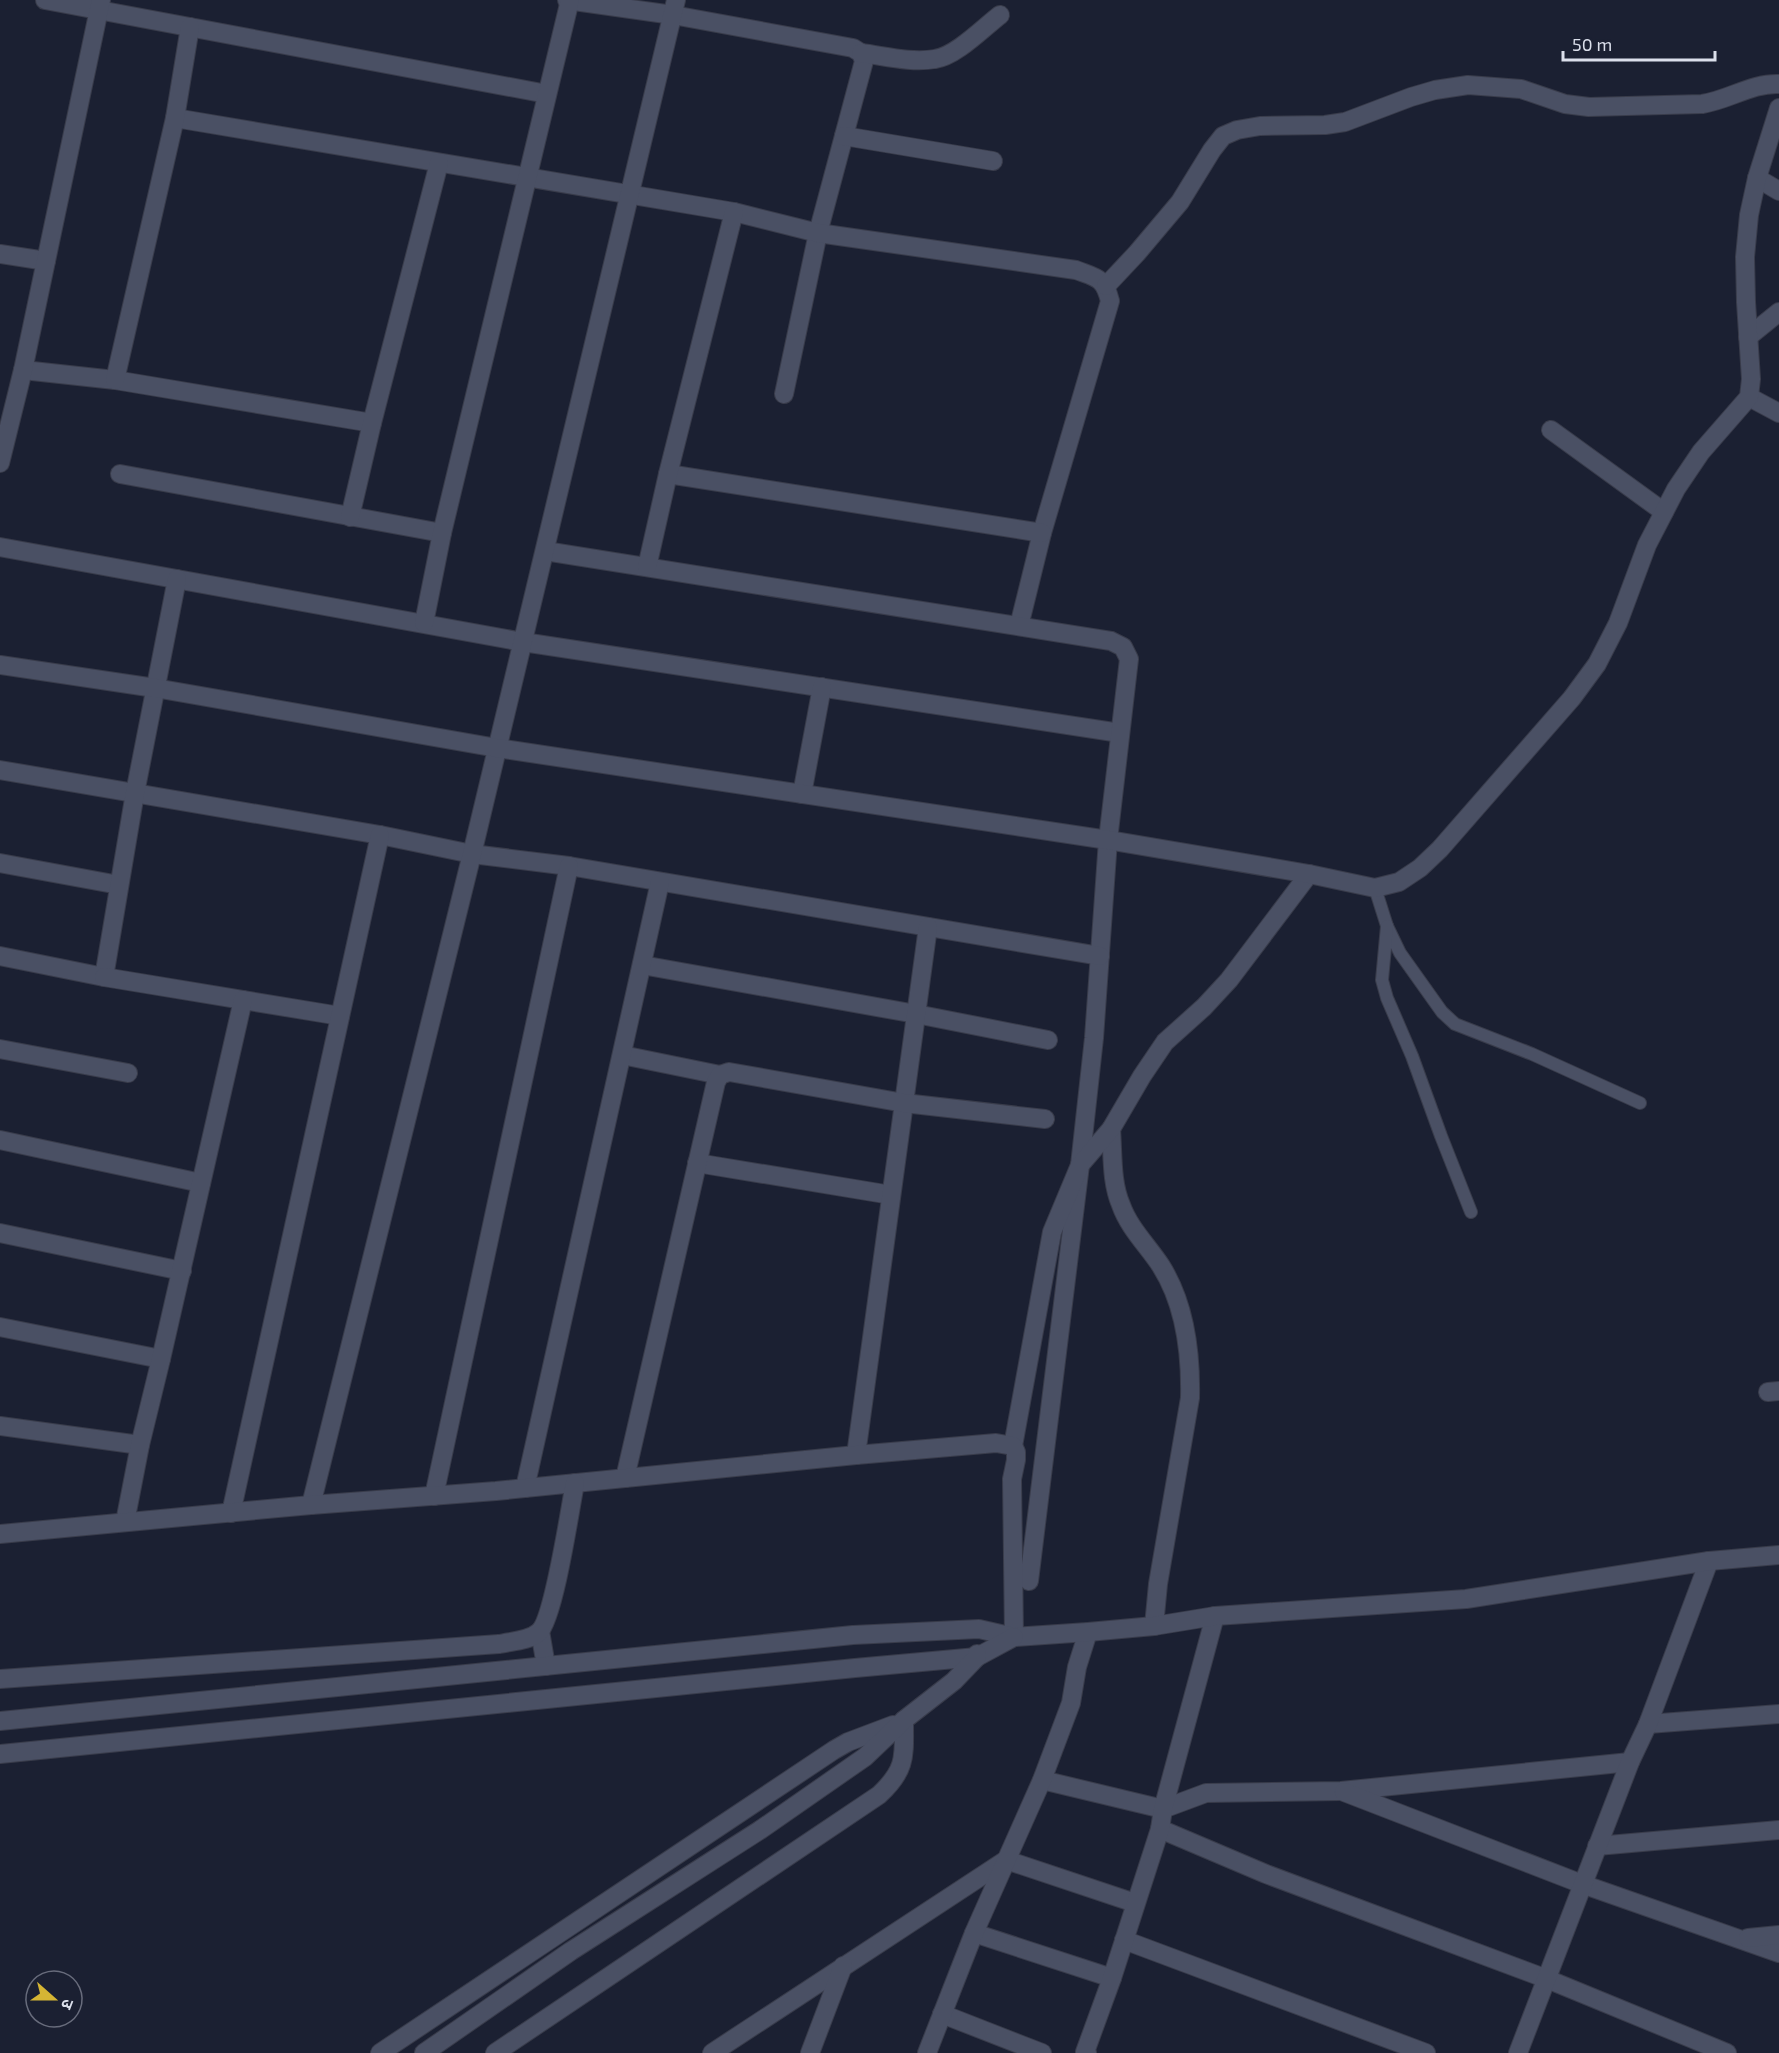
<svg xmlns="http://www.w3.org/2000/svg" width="1779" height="2053" viewBox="0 0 1779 2053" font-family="'Exo 2','Noto Sans Devanagari',sans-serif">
  <rect width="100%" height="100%" fill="#1b2032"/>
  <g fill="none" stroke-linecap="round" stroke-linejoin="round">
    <g stroke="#393c4b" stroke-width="14">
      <g id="service">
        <path d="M1375 888 1387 926 1400 953 1442 1012 1455 1024 1532 1054 1640 1103"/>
        <path d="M1387 926 1382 980 1387 998 1412 1056 1441 1136 1471 1212"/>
      </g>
    </g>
    <g stroke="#393c4b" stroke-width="20">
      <g id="minor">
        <path d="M45 0 547 94"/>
        <path d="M567 0 673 15 853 48 861 53 864 61 818 233 784 394"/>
        <path d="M861 53C885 56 911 63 935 59 956 56 983 28 1000 15"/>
        <path d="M175 118 734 212 818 233 1076 270C1097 278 1104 277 1110 301L1042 533 1019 626"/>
        <path d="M844 136 993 161"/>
        <path d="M1757 178 1779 191"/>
        <path d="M0 254 46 261"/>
        <path d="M1106 286 1137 253 1180 202 1212 150 1223 136 1237 130 1260 126 1325 125 1345 122 1411 97 1435 90 1468 85 1521 89 1565 104 1589 107 1702 104C1729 100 1751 83 1779 84"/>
        <path d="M1748 337 1779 312"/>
        <path d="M23 370 115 380 372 423"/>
        <path d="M115 380 175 118 190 27"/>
        <path d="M1749 397 1779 413"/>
        <path d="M1551 430 1664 512"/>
        <path d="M0 463 23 370 101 0"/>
        <path d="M120 474 442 533"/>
        <path d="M668 474 1042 533"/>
        <path d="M350 517 372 423 439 163"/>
        <path d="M0 547 523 642 1120 733"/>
        <path d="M545 551 1111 641 1123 647 1129 659 1108 840 1094 1038 1080 1165 1029 1581"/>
        <path d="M647 567 668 474 734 212"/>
        <path d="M424 623 442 533 570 0"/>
        <path d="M0 770 380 835 472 854 569 866 1100 956"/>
        <path d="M802 794 822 687"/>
        <path d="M0 863 119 885"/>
        <path d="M0 956 104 977 135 793 177 579"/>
        <path d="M642 965 916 1014 1048 1040"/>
        <path d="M104 977 340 1016"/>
        <path d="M0 1049 128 1073"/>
        <path d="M622 1055 720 1075"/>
        <path d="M1111 1129C1113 1154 1111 1182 1121 1205 1129 1228 1148 1246 1161 1266 1185 1304 1191 1354 1190 1398L1158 1584 1154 1626"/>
        <path d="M0 1140 201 1183"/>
        <path d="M697 1163 891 1195"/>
        <path d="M0 1233 182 1271"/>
        <path d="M0 1327 161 1359"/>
        <path d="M1768 1392 1779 1391"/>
        <path d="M0 1426 140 1445"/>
        <path d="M1013 1446 1052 1232 1080 1165 1111 1129 1142 1076 1165 1042 1204 1007 1229 980 1309 874"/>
        <path d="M856 1455 928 927"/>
        <path d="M625 1478 716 1082 720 1075 729 1072 904 1103 1045 1119"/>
        <path d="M525 1488 660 882"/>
        <path d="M434 1496 569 866"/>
        <path d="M311 1505 472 854 676 0"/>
        <path d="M231 1513 380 835"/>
        <path d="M125 1522 140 1445 161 1359 243 1000"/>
        <path d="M0 1534 311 1505 496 1491 856 1455 996 1443 1013 1446 1016 1452V1460L1012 1479 1014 1637"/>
        <path d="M540 1631 546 1666"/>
        <path d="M0 1679 499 1644C512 1641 529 1641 539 1632 554 1618 570 1509 575 1483"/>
        <path d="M1648 1724 1779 1714"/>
        <path d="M1042 1780 1163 1809 1206 1793 1341 1791 1630 1762"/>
        <path d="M1344 1792 1582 1884 1779 1953"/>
        <path d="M1160 1829 1266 1874 1547 1979 1727 2053"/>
        <path d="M1597 1846 1779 1830"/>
        <path d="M974 1933 1112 1978"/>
        <path d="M1748 1938 1779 1935"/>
        <path d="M1124 1940 1426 2053"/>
        <path d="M942 2014 1042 2053"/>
        <path d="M495 2053 879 1795C907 1769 904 1756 904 1720"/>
        <path d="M712 2053 1006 1860 1135 1903"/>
        <path d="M810 2053 843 1966"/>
        <path d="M927 2053 974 1933 1042 1780 1071 1703 1077 1667 1088 1632"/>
        <path d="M1087 2053 1085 2052 1112 1978 1160 1829 1163 1809 1215 1616"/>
        <path d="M1518 2053 1630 1762 1648 1724 1709 1561"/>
      </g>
    </g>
    <g stroke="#393c4b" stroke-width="20">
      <g id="tertiary">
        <path d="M0 665 155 688 497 748 1108 840 1309 874 1375 888 1399 882 1420 868 1440 849 1572 698 1597 664 1618 623 1647 545 1676 489 1701 452 1749 397 1751 379 1746 302 1745 257 1749 215 1757 178 1779 108"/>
        <path d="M0 1721 853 1635 979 1629 1014 1637 1088 1632 1154 1626 1215 1616 1466 1599 1709 1561 1779 1555"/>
        <path d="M0 1754 855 1668 977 1657 1014 1637"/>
        <path d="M380 2053 834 1750 848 1742 893 1725"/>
        <path d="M424 2053 571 1951 760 1830 865 1757 904 1720 954 1681 977 1657V1654"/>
      </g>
    </g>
    <use href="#service" stroke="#4a5064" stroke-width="12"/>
    <use href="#minor" stroke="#4a5064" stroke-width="18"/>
    <use href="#tertiary" stroke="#4a5064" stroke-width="18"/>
  </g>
  <g transform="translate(54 1999) rotate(111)"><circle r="28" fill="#1b2032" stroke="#686c7c" stroke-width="1.5"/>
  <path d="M0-4.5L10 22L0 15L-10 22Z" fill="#d5b534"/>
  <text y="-9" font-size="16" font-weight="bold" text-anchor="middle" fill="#dbdfeb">उ</text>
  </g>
  <path d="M1563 51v9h152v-9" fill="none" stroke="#dbdfeb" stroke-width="3"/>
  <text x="1572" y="51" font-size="18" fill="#dbdfeb" stroke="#1b2032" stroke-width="4.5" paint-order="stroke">50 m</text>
</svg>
